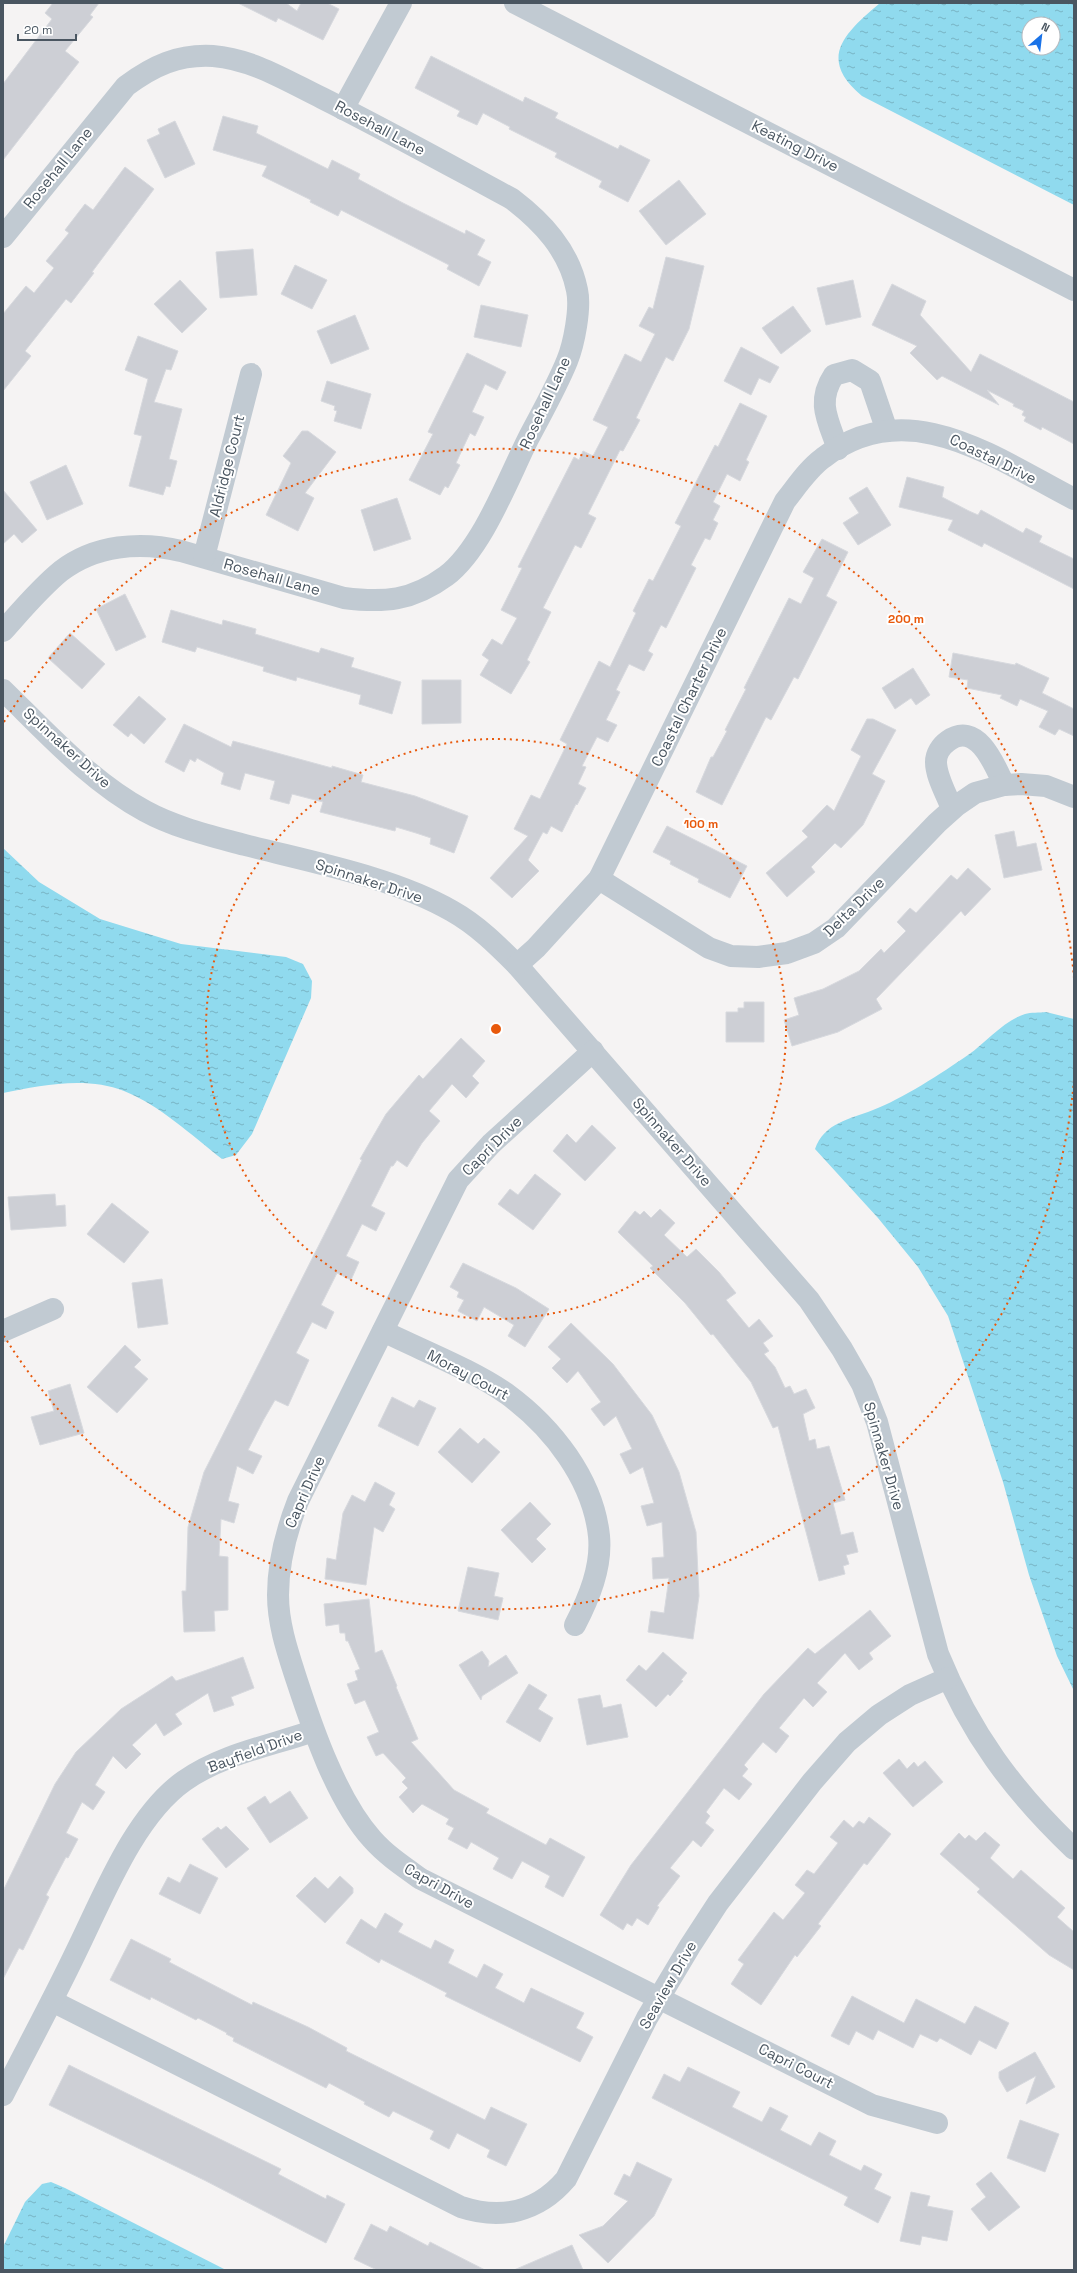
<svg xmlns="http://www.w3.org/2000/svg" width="1077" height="2273" viewBox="0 0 1077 2273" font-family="'Space Grotesk',sans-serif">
  <defs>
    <pattern id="water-ripples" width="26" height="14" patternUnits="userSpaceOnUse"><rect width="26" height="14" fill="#90daee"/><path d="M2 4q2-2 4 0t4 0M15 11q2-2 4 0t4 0" fill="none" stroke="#78b4c4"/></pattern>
  </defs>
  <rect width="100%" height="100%" fill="#f5f3f3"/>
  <g fill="url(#water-ripples)" fill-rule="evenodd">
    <path d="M880 3H1074V205L862 96C816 58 846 32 880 3ZM1029 24H1053V48H1029Z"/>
    <path d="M3 848 39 882 100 919 181 944 286 957 303 964 312 981 311 998 252 1134 236 1155 222 1159C191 1135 161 1106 124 1091 87 1076 41 1085 3 1093Z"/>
    <path d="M1046 1012 1074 1019V1691L1057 1656 1029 1575 1003 1482 948 1316 918 1267 878 1218 815 1149C824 1123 850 1119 873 1110 902 1099 942 1073 968 1055 987 1042 1003 1021 1025 1014 1031 1012 1039 1013 1046 1012Z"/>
    <path d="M51 2182 65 2188 226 2270H3V2247L25 2202 42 2184Z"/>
  </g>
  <g fill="#cdcfd5" stroke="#d7d9de">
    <path d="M53 3H99L90 15 93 17 65 51 79 62 3 160V84L52 19 45 13Z"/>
    <path d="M238 3H286L297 11 301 3H327L339 9 323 40 278 18 276 22Z"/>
    <path d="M431 56 523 102 525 97 558 113 555 118 618 149 620 145 650 160 628 202 599 187 602 181 555 157 557 153 509 129 510 127 483 113 477 125 457 116 460 111 415 88Z"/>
    <path d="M223 116 258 126 256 133 328 169 332 160 360 174 358 179 403 203 465 234 466 230 485 240 477 255 491 262 479 286 447 269 449 265 402 241 341 210 338 216 310 202 311 200 262 176 267 166 213 150Z"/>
    <path d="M175 121 195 164 165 178 147 140 160 134 158 129Z"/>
    <path d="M125 167 154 189 92 272 94 273 71 303 66 299 25 351 31 356 3 391V314L26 286 34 293 54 268 46 261 69 233 65 230 85 204 93 210Z"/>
    <path d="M679 180 706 214 666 245 639 211Z"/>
    <path d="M253 249 257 295 220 298 216 252Z"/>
    <path d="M666 257 704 266 689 329 673 361 666 357 636 418 640 420 623 451 620 450 588 514 596 518 581 548 575 545 543 608 551 612 527 660 530 662 511 694 480 675 489 660 482 655 492 639 502 645 517 618 501 610 522 568 518 567 574 457 579 460 583 451 593 456 608 427 593 420 625 354 641 362 655 334 639 326 649 307 653 309Z"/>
    <path d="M295 265 327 280 312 309 281 294Z"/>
    <path d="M180 280 207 309 182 333 154 304Z"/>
    <path d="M853 280 861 317 826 325 817 288Z"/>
    <path d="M892 284 926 301 920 315 971 372 980 354 1074 402V444L1042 427 1041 430 1024 421 1026 417 1022 415 1024 411 1013 406 1014 404 987 390 999 405 942 376 937 380 910 353 917 346 872 325Z"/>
    <path d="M481 305 528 315 521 347 474 337Z"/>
    <path d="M793 306 811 331 781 354 762 328Z"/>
    <path d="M355 315 369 349 331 364 317 331Z"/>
    <path d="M138 336 178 351 171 370 166 369 154 402 182 409 169 459 177 461 170 487 166 486 163 495 129 486 142 436 134 434 148 379 125 370Z"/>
    <path d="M741 347 779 367 770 383 759 378 751 395 724 381Z"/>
    <path d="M467 353 506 372 497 390 485 384 472 412 484 417 475 436 470 433 456 463 460 465 448 488 445 486 440 495 409 480 433 434 428 432Z"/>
    <path d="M327 381 371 394 361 429 334 421 337 411 334 410 335 406 321 401Z"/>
    <path d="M740 403 767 416 746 460 749 462 740 481 727 474 713 502 720 506 713 520 718 523 710 540 705 538 691 565 696 568 666 628 661 625 648 651 653 654 644 671 629 664 616 690 620 692 606 720 617 725 608 742 597 737 582 766 586 767 578 784 586 788 577 805 576 804 562 832 551 826 547 834 543 832 528 860 539 871 512 898 490 878 528 836 514 829 531 795 540 799 567 744 560 740 599 661 610 667 636 613 633 611 649 579 653 581 681 526 675 523 715 445 718 447Z"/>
    <path d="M302 431H308L336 452 305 493 314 498 298 531 266 515 291 463 283 456Z"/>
    <path d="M66 465 83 504 47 520 30 482Z"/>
    <path d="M907 477 944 487 942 497 969 511 978 515 981 510 1023 533 1026 528 1042 536 1039 542 1074 559V589L984 543 982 547 948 530 953 520 899 507Z"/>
    <path d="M867 487 891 525 858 545 843 523 859 513 849 498Z"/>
    <path d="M3 490 37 530 22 543 14 534 3 544Z"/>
    <path d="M397 498 411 539 374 551 361 510Z"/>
    <path d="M822 539 848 552 826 596 837 602 798 679 794 677 771 720 766 717 722 805 696 792 711 757H713L727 731 725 730 746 689 744 688 789 598 801 604 814 578 803 572Z"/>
    <path d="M125 594 146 637 116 651 96 609Z"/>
    <path d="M171 610 222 625 223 620 256 629 255 634 319 653 321 648 354 658 351 667 401 682 392 714 359 704 361 695 297 677 296 681 263 671 264 667 197 647 195 652 162 642Z"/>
    <path d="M70 633 105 664 82 689 48 658Z"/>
    <path d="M953 653 1015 665 1016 663 1049 678 1042 693 1074 709V736L1059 729 1055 735 1039 727 1048 711 1020 699 1017 706 1000 698 1002 695 967 688 968 680 949 677Z"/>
    <path d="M913 668 930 695 916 705 911 698 895 709 882 688Z"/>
    <path d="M422 680H461V723L422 724Z"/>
    <path d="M139 696 166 719 144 744 131 733 128 737 113 725Z"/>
    <path d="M867 719H873L896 730 872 774 885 781 863 825 841 848 835 843 811 867 815 872 787 897 766 873 808 837 802 831 827 805 834 811 861 756 851 750Z"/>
    <path d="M184 724 231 747 233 741 332 768V766L363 775 361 782 415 796 468 816 454 853 430 844 431 838 416 833 396 827 395 831 320 812 323 802 292 794 289 804 270 799 275 781 245 773 240 790 221 784 224 773 197 758 195 762 190 759 184 772 165 762Z"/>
    <path d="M667 826 747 866 730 898 698 882 699 879 670 864 671 861 653 852Z"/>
    <path d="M1014 831 1017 847 1036 843 1042 870 1004 878 995 835Z"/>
    <path d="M968 868 991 889 965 916 961 911 876 999 882 1009 838 1032 792 1046 784 1020 799 1015 794 998 823 989 859 971 881 949 884 953 906 931 897 922 910 908 916 913 951 875 957 880Z"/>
    <path d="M744 1002H764V1042H726V1012H738V1008H744Z"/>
    <path d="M461 1038 485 1061 472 1076 479 1083 466 1098 452 1084 429 1111 440 1121 422 1143 407 1167 397 1160 393 1166H391L371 1206 385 1213 376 1231 362 1224 346 1256 359 1262 351 1280 337 1273 321 1305 334 1312 326 1329 312 1322 296 1353 309 1360 288 1406 275 1400 264 1419 248 1450 262 1456 253 1474 237 1466 228 1501 239 1504 234 1523 221 1519 219 1556 228 1557V1610L214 1611 215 1631 184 1632 182 1591H186L188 1527 204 1472 362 1160 360 1159 386 1114 419 1075 423 1079Z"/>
    <path d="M592 1125 616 1148 585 1181 553 1151 567 1134 576 1143Z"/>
    <path d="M535 1174 561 1194 533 1230 498 1204 510 1189 518 1195Z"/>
    <path d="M55 1194 56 1206 65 1205 66 1226 11 1230 8 1197Z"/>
    <path d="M112 1203 149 1232 124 1263 87 1234Z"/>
    <path d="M660 1209 675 1223 664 1235 687 1257 696 1249 719 1272 736 1293 726 1300 749 1328 759 1319 773 1336 763 1343 769 1351 764 1354 775 1367 785 1388 790 1386 794 1394 806 1389 815 1408 803 1414 809 1441 815 1439 817 1449 829 1446 845 1500 833 1503 841 1535 853 1532 858 1552 846 1555 849 1564 843 1566 845 1574 819 1581 778 1426 773 1428 751 1382 713 1334 711 1335 685 1303 650 1268 653 1266 618 1232 635 1211 640 1215 644 1211 651 1218Z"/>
    <path d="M463 1263 516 1288 549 1309 525 1347 508 1336 514 1325 484 1307 477 1321 458 1311 464 1300 457 1297 459 1292 450 1287Z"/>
    <path d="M162 1279 168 1324 138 1328 132 1283Z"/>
    <path d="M571 1323 613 1364 652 1415 679 1472 696 1532 699 1596 693 1639 648 1632 651 1611 664 1613 669 1578 653 1579 652 1558 664 1557 662 1522 647 1526 641 1506 654 1503 643 1467 630 1474 620 1454 632 1449 616 1416 604 1426 591 1409 601 1402 578 1371 567 1383 552 1368 561 1359 548 1347Z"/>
    <path d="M125 1345 141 1360 134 1367 148 1379 117 1413 87 1387Z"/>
    <path d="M70 1384 84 1433 40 1445 31 1417 54 1411 48 1391Z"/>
    <path d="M392 1397 414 1408 419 1400 436 1408 418 1446 378 1426Z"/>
    <path d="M460 1428 478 1444 484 1438 500 1452 472 1483 438 1452Z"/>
    <path d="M375 1482 395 1493 389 1505 395 1509 383 1532 374 1527 366 1585 325 1579 327 1558 336 1560 343 1513 352 1495 365 1502Z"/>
    <path d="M530 1502 551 1524 536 1539 546 1549 532 1563 501 1530Z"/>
    <path d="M468 1567 499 1573 494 1596 503 1598 498 1620 458 1611Z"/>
    <path d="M369 1599 375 1653 382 1650 397 1686 396 1687 418 1739 411 1742 454 1790 489 1809 486 1813 546 1845 550 1838 585 1857 563 1897 545 1887 550 1876 522 1861 512 1879 493 1869 499 1858 471 1842 467 1849 448 1839 454 1828 446 1824 449 1819 422 1804 413 1813 399 1797 408 1788 402 1782 406 1778 383 1753 376 1756 367 1737 379 1732 365 1700 355 1704 347 1684 358 1680 355 1671 360 1669 348 1641H346L345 1633H340L339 1624 326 1626 324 1604Z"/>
    <path d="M870 1610 891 1636 869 1653 873 1659 859 1670 845 1653 817 1683 827 1692 813 1707 804 1698 779 1728 789 1736 776 1753 763 1742 744 1765 748 1769 742 1776 752 1784 739 1800 724 1788 706 1812 710 1816 705 1823 714 1830 701 1847 693 1840 670 1868 680 1876 657 1906 659 1907 648 1925 637 1918 632 1926 627 1923 623 1930 600 1915 631 1865 764 1694 808 1648 815 1654Z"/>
    <path d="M482 1651 489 1661 488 1667 506 1655 518 1673 482 1696 481 1700 459 1665Z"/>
    <path d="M663 1652 687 1673 681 1680 683 1681 670 1696 668 1694 656 1707 626 1680 639 1665 646 1671Z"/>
    <path d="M243 1657 254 1688 231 1697 234 1705 214 1712 208 1693 175 1714 182 1724 164 1736 156 1723 132 1745 141 1754 126 1769 113 1756 95 1785 105 1792 93 1810 82 1802 66 1833 78 1839 68 1858 66 1857 46 1895 49 1897 23 1950 19 1948 3 1979V1891L55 1784 76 1752 121 1709 172 1676 176 1681Z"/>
    <path d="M529 1684 547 1695 538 1709 553 1718 540 1742 506 1722Z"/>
    <path d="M600 1695 603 1708 621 1704 628 1737 587 1745 578 1699Z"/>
    <path d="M899 1759 907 1769 914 1762 918 1767 925 1761 943 1782 913 1807 883 1773Z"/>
    <path d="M290 1791 308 1818 270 1843 247 1808 265 1796 270 1804Z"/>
    <path d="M869 1817 891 1834 867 1865 864 1863 818 1924 821 1926 797 1957 795 1955 761 2005 731 1984 744 1964 738 1960 774 1912 783 1920 805 1893 795 1885 807 1870 814 1874 838 1843 830 1837 844 1820 853 1828 859 1821 864 1824Z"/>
    <path d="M226 1826 249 1849 226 1868 202 1839 218 1827 221 1830Z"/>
    <path d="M985 1832 1000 1845 990 1858 1013 1879 1021 1870 1065 1908 1057 1917 1074 1932V1970L1049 1955 977 1892 980 1889 940 1854 959 1833 965 1839 969 1835 976 1841Z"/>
    <path d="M190 1864 218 1878 200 1914 159 1894 168 1877 180 1883Z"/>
    <path d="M340 1876 353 1888V1893L325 1923 296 1896 315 1877 328 1889Z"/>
    <path d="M385 1913 403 1924 398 1932 431 1949 435 1940 454 1950 448 1963 477 1978 484 1964 503 1974 495 1988 524 2003 531 1988 584 2013 576 2028 593 2037 580 2062 445 1996 447 1993 381 1959 379 1963 346 1943 361 1919 376 1929Z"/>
    <path d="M131 1939 171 1959 169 1962 252 2005 253 2002 308 2027 347 2048 346 2051 485 2120 491 2107 527 2124 506 2166 487 2157 490 2150 457 2133 449 2149 430 2139 434 2131 393 2111 389 2117 364 2104 365 2102 329 2083 326 2088 233 2041 234 2038 226 2034 227 2033 198 2018 196 2020 151 1997 150 2000 110 1980Z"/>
    <path d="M852 1996 904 2023 916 1999 965 2024 975 2006 1009 2023 996 2049 979 2040 971 2055 940 2038 937 2042 920 2034 913 2048 878 2030 873 2040 856 2031 849 2045 831 2036Z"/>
    <path d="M1035 2052 1055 2087 1026 2104 1036 2076 1007 2092 999 2078V2072Z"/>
    <path d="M69 2065 281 2169 278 2174 326 2199 327 2195 345 2204 326 2243 204 2180 49 2105Z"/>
    <path d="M688 2067 740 2092 732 2107 762 2122 770 2107 788 2116 780 2130 811 2146 819 2132 836 2141 829 2155 861 2171 864 2165 882 2174 874 2189 891 2197 878 2223 844 2205 848 2197 652 2098 664 2074 680 2082Z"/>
    <path d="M1020 2120 1059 2134 1045 2172 1007 2158Z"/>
    <path d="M637 2162 672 2179 654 2216 608 2263 579 2235 603 2226 628 2201 614 2194 624 2174 630 2177Z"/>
    <path d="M991 2172 1020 2207 989 2231 971 2209 986 2197 976 2184Z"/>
    <path d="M911 2192 930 2196 927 2206 953 2211 947 2241 922 2236 920 2245 900 2241Z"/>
    <path d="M371 2224 387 2232 390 2226 428 2246 430 2242 485 2270H377L354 2259Z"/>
    <path d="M572 2245 583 2270H514Z"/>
  </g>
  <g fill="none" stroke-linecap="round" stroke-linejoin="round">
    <g stroke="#c1cad2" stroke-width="22">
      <path d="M515 3 1074 290"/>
      <path d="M343 109 401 3"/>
      <path d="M3 237 126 86C153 66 178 54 213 56 252 59 287 81 322 98 386 130 449 165 512 199 542 222 569 250 577 290 581 308 574 344 567 361 556 388 541 414 528 439 508 479 482 549 446 576 412 601 384 603 344 598L181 551C140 541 95 545 61 571 40 588 21 611 3 631"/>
      <path d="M838 449C828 420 816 402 834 375L852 370 870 381 887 431"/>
      <path d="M204 557 251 374"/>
      <path d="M3 690C47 733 91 782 145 811 176 828 212 836 245 845 311 862 393 877 452 911 477 925 497 945 517 965L809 1300 842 1349 862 1384 877 1422 938 1654C970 1733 1013 1791 1074 1849"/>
      <path d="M952 809C947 795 936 777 936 762 936 754 941 746 948 741 977 720 995 765 1004 785"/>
      <path d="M599 879 709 948 731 956 758 957 787 953 814 943 836 928 937 823 956 806 975 793 1004 785 1021 784 1046 786 1074 797"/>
      <path d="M517 965 536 948 599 879 785 501C797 486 808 469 823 458 908 392 996 459 1074 499"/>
      <path d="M593 1051 491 1144 458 1180 298 1501C286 1532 278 1562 278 1595 278 1625 288 1653 297 1681 313 1730 337 1800 372 1839 386 1855 404 1867 421 1879L872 2105 937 2123"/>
      <path d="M3 1331 53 1309"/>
      <path d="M383 1331C423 1351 471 1369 507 1394 552 1427 593 1479 599 1536 602 1567 589 1598 575 1625"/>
      <path d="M52 2001 461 2207C501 2220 538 2212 566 2179L647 2018 690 1946 718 1903 812 1782 847 1742 879 1715 910 1695 948 1678"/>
      <path d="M3 2095C27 2048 52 2002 75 1954 102 1900 133 1817 184 1781 222 1754 270 1746 313 1731"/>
    </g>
  </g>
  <g fill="none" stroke="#e8590c" stroke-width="2" stroke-dasharray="2 4">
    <circle cx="496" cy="1029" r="290"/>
    <path d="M1074 1080A580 580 0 0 1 4 1336M4 722A580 580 0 0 1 1074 978"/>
  </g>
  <g text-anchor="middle" stroke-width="4" stroke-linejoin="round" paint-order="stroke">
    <g font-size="15" fill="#4a5661" stroke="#fff">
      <text transform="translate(380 128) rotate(28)" y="5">Rosehall Lane</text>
      <text transform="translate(795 146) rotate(27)" y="5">Keating Drive</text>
      <text transform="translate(58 168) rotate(-51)" y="5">Rosehall Lane</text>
      <text transform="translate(545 403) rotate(-65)" y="5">Rosehall Lane</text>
      <text transform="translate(993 459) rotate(26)" y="5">Coastal Drive</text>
      <text transform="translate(227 466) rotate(-76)" y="5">Aldridge Court</text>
      <text transform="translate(272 577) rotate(16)" y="5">Rosehall Lane</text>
      <text transform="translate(689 697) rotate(-64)" y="5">Coastal Charter Drive</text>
      <text transform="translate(67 748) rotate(42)" y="5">Spinnaker Drive</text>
      <text transform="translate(369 881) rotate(18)" y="5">Spinnaker Drive</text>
      <text transform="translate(854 907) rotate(-44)" y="5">Delta Drive</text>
      <text transform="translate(672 1142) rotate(49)" y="5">Spinnaker Drive</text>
      <text transform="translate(492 1146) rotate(-45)" y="5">Capri Drive</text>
      <text transform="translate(468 1375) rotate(28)" y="5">Moray Court</text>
      <text transform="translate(884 1456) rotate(74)" y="5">Spinnaker Drive</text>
      <text transform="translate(305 1492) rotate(-66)" y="5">Capri Drive</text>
      <text transform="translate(255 1751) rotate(-20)" y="5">Bayfield Drive</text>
      <text transform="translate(439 1886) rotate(29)" y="5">Capri Drive</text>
      <text transform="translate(668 1985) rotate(-60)" y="5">Seaview Drive</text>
      <text transform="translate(796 2066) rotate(27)" y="5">Capri Court</text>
    </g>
  </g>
  <circle cx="496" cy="1029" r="6" fill="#e8590c" stroke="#fff" stroke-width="2"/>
  <g font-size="12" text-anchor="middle" font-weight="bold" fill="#e8590c" stroke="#fff" stroke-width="4" stroke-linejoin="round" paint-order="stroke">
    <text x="906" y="623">200 m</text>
    <text x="701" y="828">100 m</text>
  </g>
  <rect width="1077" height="2273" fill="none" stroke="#4a5661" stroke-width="8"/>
  <g transform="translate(1041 36) rotate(28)"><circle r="19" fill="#ffffff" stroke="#b7bbc0"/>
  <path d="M0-3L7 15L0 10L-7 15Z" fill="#1a73e8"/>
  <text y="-6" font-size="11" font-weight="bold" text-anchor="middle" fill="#4a5661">N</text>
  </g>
  <path d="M18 34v6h58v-6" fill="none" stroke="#4a5661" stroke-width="2"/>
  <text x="24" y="34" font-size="12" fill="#4a5661" stroke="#ffffff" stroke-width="3" paint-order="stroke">20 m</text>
</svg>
